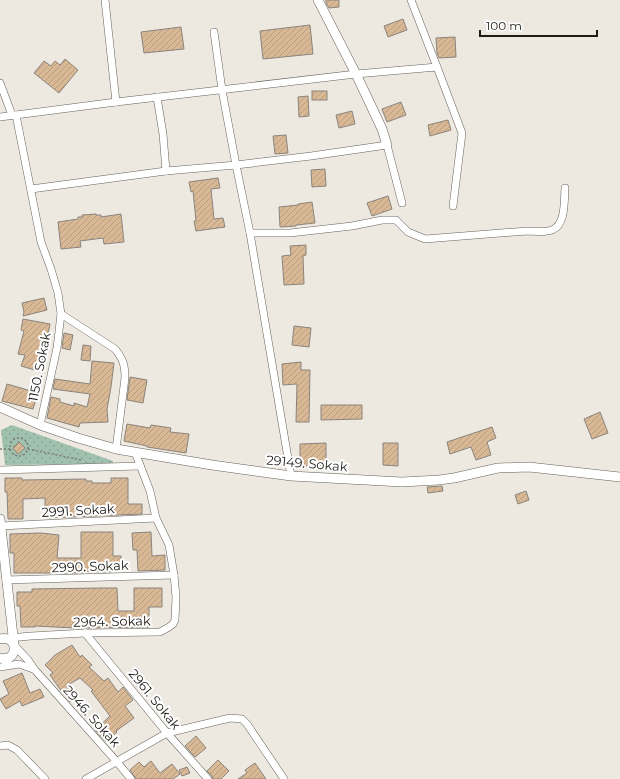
<svg xmlns="http://www.w3.org/2000/svg" width="620" height="779" viewBox="0 0 620 779" font-family="Montserrat,sans-serif">
  <defs>
    <pattern id="grass-dots" width="8" height="8" patternUnits="userSpaceOnUse"><rect width="8" height="8" fill="#a0c1ae"/><path d="M2 2h.1M6 6h.1" fill="none" stroke="#89a595" stroke-width="1.8" stroke-linecap="round"/></pattern>
    <pattern id="building-hatch" width="6" height="6" patternUnits="userSpaceOnUse"><rect width="6" height="6" fill="#d9b895"/><path d="M-1 1l2-2M0 6l6-6M5 7l2-2" fill="none" stroke="#ba9e80"/></pattern>
  </defs>
  <rect width="100%" height="100%" fill="#ede8e0"/>
  <path fill="url(#grass-dots)" d="M12 425 113 461V464L5 465 1 430Z"/>
  <g fill="url(#building-hatch)" stroke="#8a847d">
    <path d="M326 0H339V7L329 8 326 3Z"/>
    <path d="M403 19 407 30 388 37 384 26Z"/>
    <path d="M310 25 313 54 263 59 260 31Z"/>
    <path d="M181 27 184 49 144 53 141 32Z"/>
    <path d="M455 37 456 57 439 58 437 53 436 38Z"/>
    <path d="M65 59 78 70 59 93 34 73 44 61 51 66 55 61 60 65Z"/>
    <rect x="312" y="91" width="15" height="9"/>
    <path d="M308 96 309 116 299 117 298 97Z"/>
    <path d="M401 102 406 115 387 122 382 109Z"/>
    <path d="M352 111 355 124 339 128 336 115Z"/>
    <path d="M448 120 451 130 430 136 428 125Z"/>
    <path d="M286 135 288 153 275 154 273 136Z"/>
    <path d="M325 169 326 186 312 187 311 170Z"/>
    <path d="M218 178 220 188 211 189 214 219 223 218 225 227 196 231 194 221H196L193 191 191 192 189 182Z"/>
    <path d="M388 196 392 209 372 216 367 203Z"/>
    <path d="M312 202 315 223 296 225V226L280 227 279 207 298 205V204Z"/>
    <path d="M96 214V215H101V217L121 214 124 242 104 244 103 238 80 241 81 247 61 249 58 222 78 219V217H82V215Z"/>
    <path d="M306 245V255L303 256 304 284 284 285 282 256 291 255 290 246Z"/>
    <path d="M44 298 47 310 23 316 24 312 22 303Z"/>
    <path d="M23 319 50 324 43 360 39 359 35 370 21 366 25 355 18 354 24 331 21 330Z"/>
    <path d="M294 326 311 328 309 347 292 345Z"/>
    <path d="M64 333 73 335 70 350 62 348Z"/>
    <path d="M83 345 91 346 90 361 81 360Z"/>
    <path d="M92 361 114 363 111 387 107 409 108 422 80 423 79 427 47 418 51 397 60 399V402L74 406V403L87 407 90 394 53 389 55 379 90 384Z"/>
    <path d="M301 362V370H310L309 422H296L297 384 283 385 282 364Z"/>
    <path d="M130 377 147 380 143 403 127 400Z"/>
    <path d="M7 384 38 393 33 409 2 401Z"/>
    <path d="M321 405H362V419L321 420Z"/>
    <path d="M600 412 608 433 592 439 584 419Z"/>
    <path d="M127 424 150 428 151 425 171 428 170 432 189 434 186 453 147 447V446L124 441Z"/>
    <path d="M492 427 496 438 487 442 491 455 476 460 471 447 450 454 447 442Z"/>
    <path d="M19 442 25 448 18 454 13 448Z"/>
    <path d="M326 443V466H300V444Z"/>
    <path d="M383 443H398V466L383 465Z"/>
    <path d="M5 478H22V480L86 479V481H92V483H111V478H128V504H142V514L45 518V498L23 499V519H8L7 492H5Z"/>
    <path d="M442 486 443 491 428 493 427 487Z"/>
    <path d="M526 491 529 500 518 504 515 495Z"/>
    <path d="M81 532H113V556H121L122 571 106 572 83 571V573H14V553H10V534L41 533 59 535 57 558H81Z"/>
    <path d="M151 532 152 556 165 555V570L138 571 137 550H133L132 533Z"/>
    <path d="M101 588H117L118 611H134V588H162V607H149V627L86 628 75 627V628L35 626V627H21L20 606H17V592H32V589Z"/>
    <path d="M72 645 80 657 82 655 92 665 89 667 104 681 108 678 118 692 123 687 133 700 125 706 134 718 116 731 117 732 106 742 95 730 110 716 91 691 93 690 80 678 66 686 75 698 70 702 62 692 50 675 53 673 45 665 55 655Z"/>
    <path d="M22 673 30 693 40 689 44 697 22 706 20 701 6 709 0 699 9 694 3 681Z"/>
    <path d="M196 736 206 748 195 757 185 746Z"/>
    <path d="M218 760 229 771 221 779H213L212 776 207 771Z"/>
    <path d="M151 761 160 773 172 764 180 774 173 779H136L130 770 139 762 144 767Z"/>
    <path d="M255 763 266 779H238L247 773 245 770Z"/>
    <path d="M187 767 190 773 182 776 179 770Z"/>
  </g>
  <g fill="none" stroke-linecap="round" stroke-linejoin="round">
    <g stroke="#66625b" stroke-width="8">
      <g id="street">
        <path d="M105 0 116 102"/>
        <path d="M411 0 437 67"/>
        <path d="M214 32 222 90 236 165 250 233 291 476"/>
        <path d="M0 83 12 115"/>
        <path d="M157 97 163 134 166 171"/>
        <path d="M16 115 41 242 51 269 58 293 61 314 115 349C123 359 125 365 125 378L116 449"/>
        <path d="M0 117 116 102 356 74 437 67 462 133 453 206"/>
        <path d="M31 189 166 171 236 165 311 156 387 145 402 203"/>
        <path d="M250 233H290L352 226 382 220H396L408 232 425 239 527 231C534 231 544 233 552 230 566 225 564 200 565 188"/>
        <path d="M40 425 57 348 61 314"/>
        <path d="M0 470 140 466"/>
        <path d="M1 526 156 518"/>
        <path d="M6 580 174 575"/>
        <path d="M85 633 167 733 208 779"/>
        <path d="M9 638 31 636 85 633 160 632 169 627 173 624 175 620 176 597 174 575 169 545 156 518 150 491 135 452"/>
        <path d="M14 645 28 660 35 670 117 762 131 779"/>
        <path d="M0 667 19 664 33 669"/>
        <path d="M0 746 8 745 17 750 45 779"/>
        <path d="M86 779 167 733 230 718 242 719 247 724 284 779"/>
      </g>
    </g>
    <g stroke="#66625b" stroke-width="10">
      <g id="secondary">
        <path d="M318 0 356 74 382 129 387 145"/>
        <path d="M0 407 40 425 78 438 116 449 212 465 291 476 402 482 439 480 454 478 498 468 529 467 620 477"/>
        <path d="M0 519 14 645"/>
        <path d="M0 639C19 634 19 663 0 658"/>
      </g>
    </g>
    <g stroke="#7d7a75" stroke-width="1.5" stroke-dasharray="2 2" stroke-linecap="butt">
      <circle cx="19" cy="447" r="9"/>
      <path d="M0 449H10"/>
      <path d="M28 449 81 460"/>
    </g>
    <use href="#street" stroke="#fff" stroke-width="7"/>
    <use href="#secondary" stroke="#fff" stroke-width="9"/>
  </g>
  <g text-anchor="middle" stroke-width="4" stroke-linejoin="round" paint-order="stroke">
    <g font-size="13" fill="#1d1c19" stroke="#fff">
      <text transform="translate(39 367) rotate(-79)" y="5">1150. Sokak</text>
      <text transform="translate(307 463) rotate(5)" y="5">29149. Sokak</text>
      <text transform="translate(78 510) rotate(-3)" y="5">2991. Sokak</text>
      <text transform="translate(90 566) rotate(-2)" y="5">2990. Sokak</text>
      <text transform="translate(112 621) rotate(-1)" y="5">2964. Sokak</text>
      <text transform="translate(155 699) rotate(51)" y="5">2961. Sokak</text>
      <text transform="translate(92 716) rotate(48)" y="5">2946. Sokak</text>
    </g>
  </g>
  <path d="M480 30v6h117v-6" fill="none" stroke="#1d1c19" stroke-width="2"/>
  <text x="486" y="30" font-size="12" fill="#1d1c19" stroke="#ffffff" stroke-width="3" paint-order="stroke">100 m</text>
</svg>
